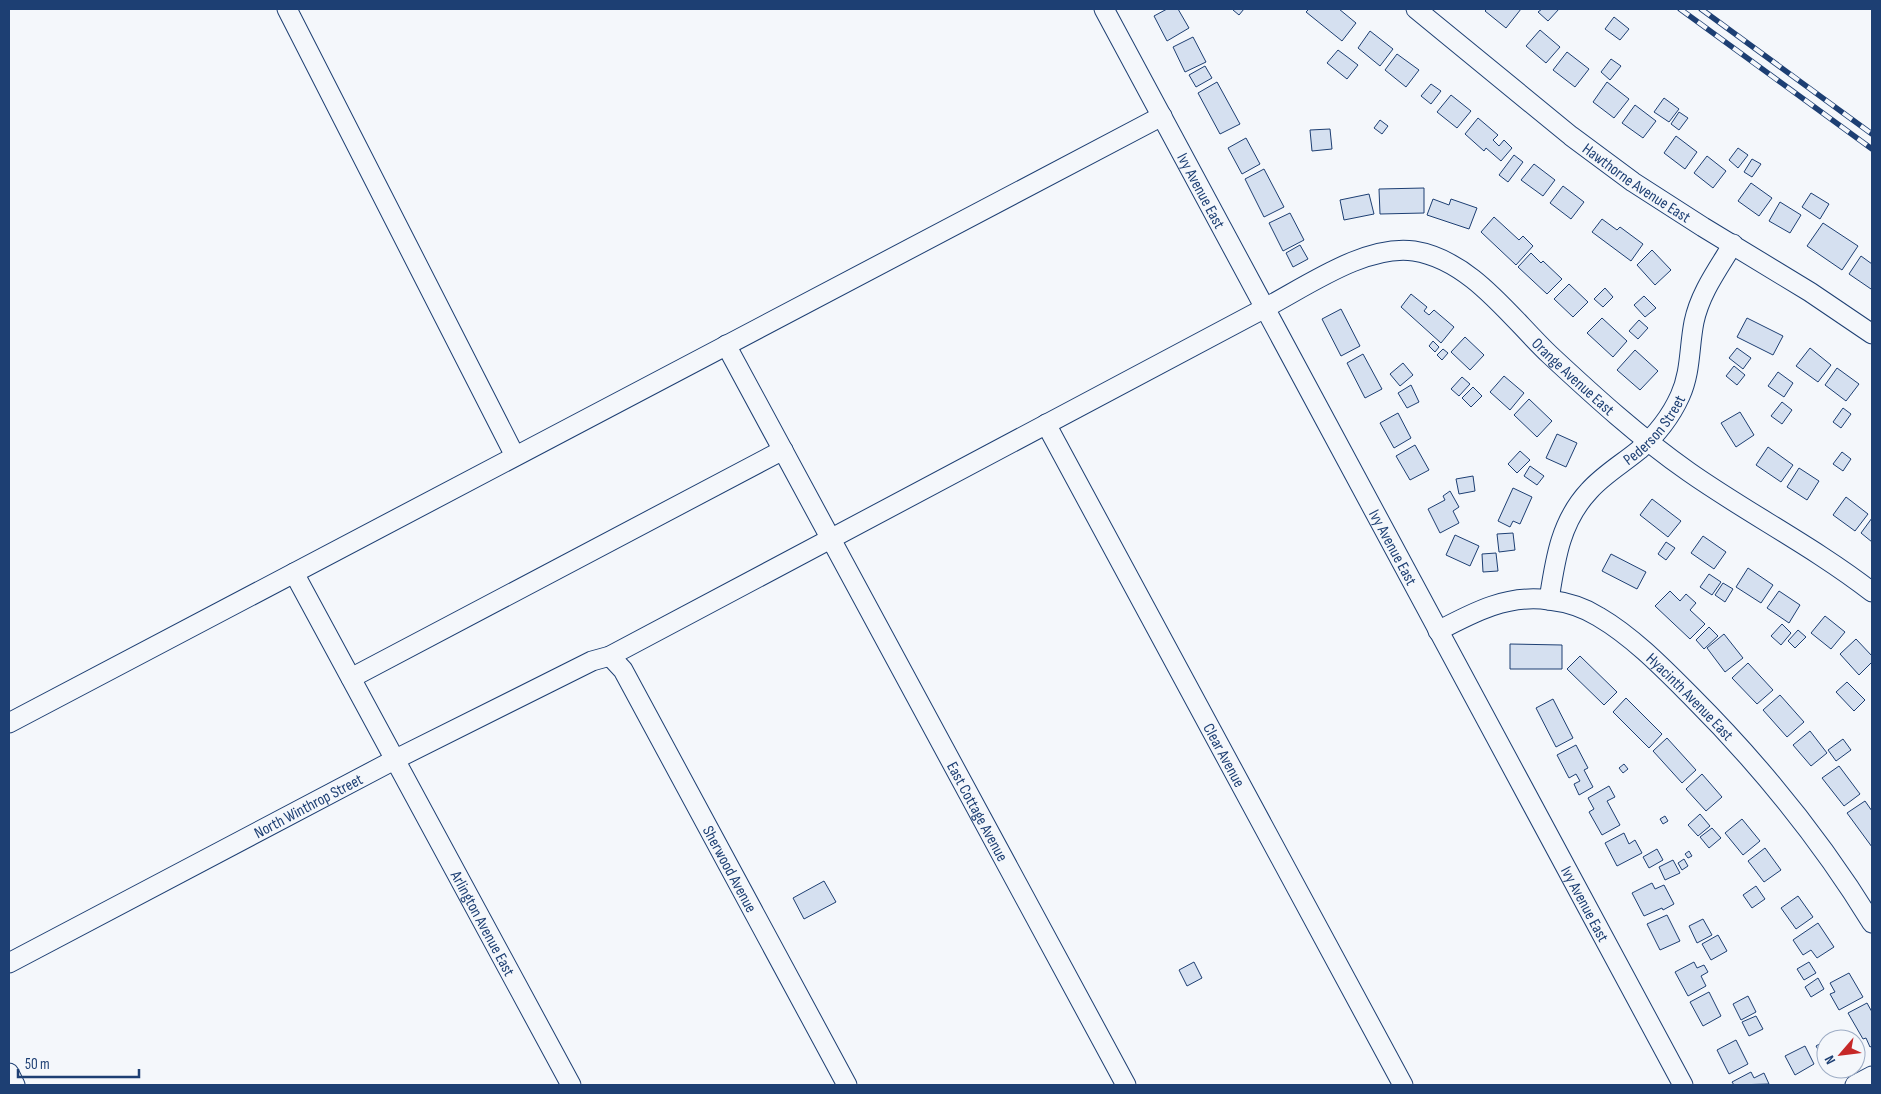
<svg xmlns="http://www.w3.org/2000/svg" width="1881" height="1094" viewBox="0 0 1881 1094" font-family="'Sofia Sans Condensed',sans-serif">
  <rect width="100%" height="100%" fill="#f4f7fb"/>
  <g fill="#d5e0f0" stroke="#1d3f73">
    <path d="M1167 9H1178L1189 28 1167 41 1154 16Z"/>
    <path d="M1234 9H1244L1239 15 1233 10Z"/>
    <path d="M1309 9H1339L1356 23 1342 41 1306 12Z"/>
    <path d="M1487 9H1521L1506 28 1485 11Z"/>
    <path d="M1542 9H1559L1548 21 1538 12Z"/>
    <path d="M1614 17 1629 29 1620 40 1605 29Z"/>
    <path d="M1540 30 1560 47 1546 63 1526 46Z"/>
    <path d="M1370 31 1393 49 1380 66 1358 48Z"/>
    <path d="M1193 37 1206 62 1185 72 1173 47Z"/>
    <path d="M1338 50 1358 65 1347 79 1327 63Z"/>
    <path d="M1567 52 1589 69 1575 87 1553 70Z"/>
    <path d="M1397 54 1419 70 1406 87 1385 70Z"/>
    <path d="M1611 59 1621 66 1610 80 1601 72Z"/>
    <path d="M1205 66 1212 78 1196 87 1189 75Z"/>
    <path d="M1217 82 1240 124 1220 134 1198 93Z"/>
    <path d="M1607 82 1629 99 1614 118 1593 102Z"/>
    <path d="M1431 84 1441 91 1431 104 1421 96Z"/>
    <path d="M1451 95 1471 111 1457 128 1437 112Z"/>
    <path d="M1664 98 1679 109 1669 122 1654 112Z"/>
    <path d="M1635 105 1656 121 1643 138 1622 123Z"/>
    <path d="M1679 112 1688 118 1679 130 1671 124Z"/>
    <path d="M1478 118 1498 135 1493 140 1499 146 1504 140 1512 148 1501 161 1486 148 1484 151 1465 134Z"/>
    <path d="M1380 120 1388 126 1382 134 1374 128Z"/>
    <path d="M1330 129 1332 149 1312 151 1310 130Z"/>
    <path d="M1676 136 1697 152 1685 169 1664 153Z"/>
    <path d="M1246 138 1260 164 1242 174 1228 148Z"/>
    <path d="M1738 148 1748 155 1738 168 1729 160Z"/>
    <path d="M1514 155 1523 162 1508 182 1499 175Z"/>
    <path d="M1707 156 1726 171 1713 188 1694 173Z"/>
    <path d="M1752 159 1761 164 1752 177 1744 172Z"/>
    <path d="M1534 164 1555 180 1543 196 1521 180Z"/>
    <path d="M1264 169 1284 207 1264 217 1245 179Z"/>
    <path d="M1751 183 1772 198 1759 216 1738 201Z"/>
    <path d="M1563 186 1584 202 1571 219 1550 203Z"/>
    <path d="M1424 188V213L1380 214 1379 189Z"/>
    <path d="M1811 193 1829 204 1820 219 1802 207Z"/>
    <path d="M1369 194 1374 214 1344 220 1340 200Z"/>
    <path d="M1433 199 1449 205 1451 199 1477 208 1469 229 1427 215Z"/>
    <path d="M1780 202 1801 215 1790 233 1769 221Z"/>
    <path d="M1290 213 1304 240 1283 251 1269 223Z"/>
    <path d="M1494 217 1519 240 1523 236 1533 246 1516 265 1481 232Z"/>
    <path d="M1602 219 1617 230 1620 227 1643 244 1631 261 1592 232Z"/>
    <path d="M1823 223 1858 246 1842 270 1807 246Z"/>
    <path d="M1300 245 1308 259 1293 267 1286 253Z"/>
    <path d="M1652 250 1671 270 1655 285 1637 265Z"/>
    <path d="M1531 253 1541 263 1543 261 1562 279 1547 294 1518 267Z"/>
    <path d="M1861 256 1872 264V287L1871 289 1849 274Z"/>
    <path d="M1569 284 1588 302 1573 317 1554 299Z"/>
    <path d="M1605 288 1613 297 1603 307 1594 299Z"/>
    <path d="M1411 294 1427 307 1424 311 1429 315 1434 310 1454 327 1441 343 1401 307Z"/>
    <path d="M1644 296 1656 308 1645 317 1634 305Z"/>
    <path d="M1341 309 1360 346 1341 356 1322 319Z"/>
    <path d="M1602 318 1627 341 1613 357 1587 333Z"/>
    <path d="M1747 318 1783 336 1773 355 1737 337Z"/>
    <path d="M1639 320 1648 328 1638 339 1629 331Z"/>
    <path d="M1465 337 1484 355 1470 370 1451 352Z"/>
    <path d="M1433 341 1439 347 1435 352 1429 346Z"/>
    <path d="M1737 348 1751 358 1743 369 1729 358Z"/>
    <path d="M1810 348 1831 365 1818 382 1796 366Z"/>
    <path d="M1443 349 1448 353 1442 360 1437 355Z"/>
    <path d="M1635 350 1658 371 1640 390 1617 370Z"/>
    <path d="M1363 354 1382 389 1365 398 1347 363Z"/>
    <path d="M1403 363 1413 375 1400 386 1390 374Z"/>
    <path d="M1734 366 1745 375 1737 385 1726 376Z"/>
    <path d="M1837 368 1859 384 1846 401 1825 385Z"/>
    <path d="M1778 372 1793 383 1784 397 1768 386Z"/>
    <path d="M1504 376 1524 393 1510 410 1490 392Z"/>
    <path d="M1462 377 1470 384 1459 396 1451 389Z"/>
    <path d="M1411 385 1419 402 1407 408 1398 393Z"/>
    <path d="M1473 387 1482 396 1471 407 1462 398Z"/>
    <path d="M1529 399 1552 421 1537 437 1514 415Z"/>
    <path d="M1782 402 1792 410 1782 424 1771 416Z"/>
    <path d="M1843 408 1851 414 1841 428 1833 422Z"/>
    <path d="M1740 412 1754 435 1736 447 1721 423Z"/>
    <path d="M1398 413 1411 438 1394 448 1380 423Z"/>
    <path d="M1557 434 1577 443 1566 467 1546 458Z"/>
    <path d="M1415 445 1429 470 1410 480 1396 456Z"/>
    <path d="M1768 447 1793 465 1781 482 1756 465Z"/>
    <path d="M1520 451 1530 460 1517 473 1508 464Z"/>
    <path d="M1842 452 1851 459 1843 471 1833 464Z"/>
    <path d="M1530 466 1544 476 1537 485 1524 476Z"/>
    <path d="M1799 468 1819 481 1807 500 1787 487Z"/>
    <path d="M1473 476 1475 491 1459 494 1456 479Z"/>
    <path d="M1513 488 1532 497 1520 524 1513 521 1510 527 1498 521Z"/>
    <path d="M1450 491 1459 507 1453 511 1459 523 1440 533 1428 509 1445 500 1443 496Z"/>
    <path d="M1846 497 1868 514 1855 531 1833 515Z"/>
    <path d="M1652 499 1681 521 1668 537 1640 515Z"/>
    <path d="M1872 518V542L1861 533Z"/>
    <path d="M1513 533 1515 550 1499 552 1497 534Z"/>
    <path d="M1455 535 1479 546 1470 566 1446 555Z"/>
    <path d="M1703 536 1726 552 1714 569 1691 553Z"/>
    <path d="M1666 542 1675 548 1666 560 1658 554Z"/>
    <path d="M1496 553 1498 571 1483 572 1482 554Z"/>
    <path d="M1611 554 1646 572 1637 589 1602 571Z"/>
    <path d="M1748 568 1773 585 1761 603 1736 587Z"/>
    <path d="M1709 574 1721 582 1712 595 1700 587Z"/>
    <path d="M1723 583 1733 589 1725 602 1715 595Z"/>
    <path d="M1670 591 1680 601 1686 594 1696 603 1690 610 1705 624 1690 639 1655 606Z"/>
    <path d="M1779 591 1800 605 1789 623 1767 608Z"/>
    <path d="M1825 616 1845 632 1831 649 1811 633Z"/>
    <path d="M1782 624 1791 633 1781 645 1771 636Z"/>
    <path d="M1709 627 1718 636 1704 649 1696 640Z"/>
    <path d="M1798 630 1806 637 1795 648 1788 641Z"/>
    <path d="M1724 634 1743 658 1725 672 1707 648Z"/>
    <path d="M1856 639 1872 656V662L1859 675 1840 654Z"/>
    <path d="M1510 644 1562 645V669H1510Z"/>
    <path d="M1580 656 1617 692 1604 705 1567 669Z"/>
    <path d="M1748 663 1773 690 1757 704 1732 678Z"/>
    <path d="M1847 682 1865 700 1854 711 1836 692Z"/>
    <path d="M1780 695 1804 722 1787 737 1763 710Z"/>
    <path d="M1626 698 1662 734 1649 748 1613 712Z"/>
    <path d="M1553 699 1573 738 1556 747 1536 708Z"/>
    <path d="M1810 731 1827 753 1811 766 1793 745Z"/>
    <path d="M1667 738 1696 770 1682 783 1653 751Z"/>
    <path d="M1843 739 1851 750 1836 761 1828 750Z"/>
    <path d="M1576 745 1588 768 1584 770 1593 787 1579 795 1574 784 1580 781 1576 774 1569 778 1557 755Z"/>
    <path d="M1624 764 1628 769 1623 773 1619 768Z"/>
    <path d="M1839 766 1860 794 1844 806 1822 778Z"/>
    <path d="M1702 774 1722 797 1706 811 1686 789Z"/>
    <path d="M1609 786 1615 797 1607 801 1620 825 1602 835 1589 812 1594 809 1588 798Z"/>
    <path d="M1865 801 1872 811V847L1847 813Z"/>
    <path d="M1700 814 1710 826 1698 836 1688 825Z"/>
    <path d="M1665 816 1668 821 1663 824 1660 819Z"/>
    <path d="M1742 819 1760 841 1743 855 1725 833Z"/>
    <path d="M1712 828 1721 838 1709 848 1700 837Z"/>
    <path d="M1624 833 1629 844 1635 840 1642 853 1617 866 1605 843Z"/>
    <path d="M1765 848 1781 870 1764 882 1748 861Z"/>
    <path d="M1657 849 1663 860 1649 868 1643 857Z"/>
    <path d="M1689 851 1692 856 1688 858 1685 854Z"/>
    <path d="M1684 859 1688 866 1682 870 1678 863Z"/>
    <path d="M1673 860 1680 873 1665 880 1659 867Z"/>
    <path d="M824 881 836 902 804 919 793 898Z"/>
    <path d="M1652 883 1655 889 1664 885 1674 904 1663 910 1662 908 1644 916 1632 893Z"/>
    <path d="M1756 886 1765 899 1752 908 1743 895Z"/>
    <path d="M1798 896 1813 917 1796 929 1781 908Z"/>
    <path d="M1667 915 1680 941 1660 950 1647 924Z"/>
    <path d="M1703 919 1712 935 1697 943 1689 926Z"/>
    <path d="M1818 923 1834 947 1817 958 1811 950 1803 955 1793 940Z"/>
    <path d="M1718 935 1727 951 1711 960 1702 944Z"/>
    <path d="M1194 962 1202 978 1187 986 1179 970Z"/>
    <path d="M1694 962 1697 968 1704 965 1708 972 1701 976 1706 986 1688 996 1675 972Z"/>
    <path d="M1809 962 1816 973 1804 980 1797 969Z"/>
    <path d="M1849 973 1863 997 1839 1010 1830 994 1835 992 1830 983Z"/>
    <path d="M1818 978 1824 989 1811 997 1805 987Z"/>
    <path d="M1709 992 1721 1016 1703 1026 1690 1002Z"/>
    <path d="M1748 996 1756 1012 1741 1020 1733 1004Z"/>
    <path d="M1867 1003 1872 1012V1046L1870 1047 1866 1038 1863 1039 1848 1013Z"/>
    <path d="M1756 1016 1763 1029 1749 1036 1742 1022Z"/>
    <path d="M1736 1040 1748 1064 1729 1074 1717 1050Z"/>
    <path d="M1826 1040V1058L1824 1060 1816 1046Z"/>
    <path d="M1805 1046 1814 1064 1795 1075 1785 1056Z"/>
    <path d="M1751 1072 1754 1078 1764 1073 1769 1084 1734 1085 1732 1082Z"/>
  </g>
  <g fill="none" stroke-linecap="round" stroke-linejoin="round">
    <g stroke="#1d3f73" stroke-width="21">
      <g id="minor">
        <path d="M287 9 515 456"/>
        <path id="s1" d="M1104 9 1683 1085"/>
        <path id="s2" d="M1416 9 1571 136 1633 182 1703 227 1810 292 1872 334"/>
        <path id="s3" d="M726 345 1126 1085"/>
        <path id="s4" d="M1046 424 1403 1085"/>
        <path id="s5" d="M294 573 571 1085"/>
        <path id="s6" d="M1549 600C1555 561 1560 522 1589 491 1603 475 1622 464 1639 450 1655 436 1671 416 1680 396 1691 372 1689 347 1694 322 1700 293 1718 269 1733 244"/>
        <path id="s7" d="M1438 631C1474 612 1508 594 1549 600 1566 602 1585 608 1599 617 1633 637 1663 668 1691 696 1760 765 1821 840 1872 923"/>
        <path id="s8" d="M610 656 623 670 847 1085"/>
        <path d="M351 678 783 450"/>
        <path d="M9 723 1162 116"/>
        <path id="s9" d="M9 963 396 759 592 661 610 656 1265 308C1307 286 1366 244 1414 251 1471 260 1510 317 1550 355 1594 396 1639 437 1689 472 1749 514 1814 547 1872 592"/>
        <path d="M9 1073 15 1085"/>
        <path d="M1855 1085 1872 1076"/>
      </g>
    </g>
    <use href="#minor" stroke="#f4f7fb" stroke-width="19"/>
    <g stroke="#1d3f73" stroke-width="5.5">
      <g id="rail">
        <path d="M1680 9 1872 149"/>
        <path d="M1701 9 1872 134"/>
      </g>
    </g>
    <use href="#rail" stroke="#f4f7fb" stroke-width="4" stroke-dasharray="11" stroke-linecap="butt"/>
  </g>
  <g text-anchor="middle" stroke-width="4" stroke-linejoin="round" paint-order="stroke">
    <g font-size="16" fill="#1d3f73" stroke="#f4f7fb">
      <text dy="6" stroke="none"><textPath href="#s2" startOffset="281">Hawthorne Avenue East</textPath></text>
      <text dy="6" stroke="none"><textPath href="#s1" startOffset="206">Ivy Avenue East</textPath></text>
      <text dy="6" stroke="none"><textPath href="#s9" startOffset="1785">Orange Avenue East</textPath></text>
      <text dy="6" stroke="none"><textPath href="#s6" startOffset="208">Pederson Street</textPath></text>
      <text dy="6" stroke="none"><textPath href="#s1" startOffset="611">Ivy Avenue East</textPath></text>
      <text dy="6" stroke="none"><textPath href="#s7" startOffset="292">Hyacinth Avenue East</textPath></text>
      <text dy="6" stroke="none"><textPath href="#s4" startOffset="376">Clear Avenue</textPath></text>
      <text dy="6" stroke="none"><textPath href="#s9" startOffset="338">North Winthrop Street</textPath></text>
      <text dy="6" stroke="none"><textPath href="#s3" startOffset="530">East Cottage Avenue</textPath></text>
      <text dy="6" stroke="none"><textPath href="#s8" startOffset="245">Sherwood Avenue</textPath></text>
      <text dy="6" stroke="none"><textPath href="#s1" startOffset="1016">Ivy Avenue East</textPath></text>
      <text dy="6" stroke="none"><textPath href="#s5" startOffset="398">Arlington Avenue East</textPath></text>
    </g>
  </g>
  <rect width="1881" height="1094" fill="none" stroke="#1d3f73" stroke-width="20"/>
  <g transform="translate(1841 1054) rotate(242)"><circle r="24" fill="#f4f7fb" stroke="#9eadc5"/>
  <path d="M0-4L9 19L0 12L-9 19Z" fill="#c62828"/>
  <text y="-8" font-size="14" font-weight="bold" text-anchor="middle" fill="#1d3f73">N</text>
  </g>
  <path d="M18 1069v8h121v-8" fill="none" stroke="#1d3f73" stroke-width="2.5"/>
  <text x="25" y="1069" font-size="15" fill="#1d3f73" stroke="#f4f7fb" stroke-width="4" paint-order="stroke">50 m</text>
</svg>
